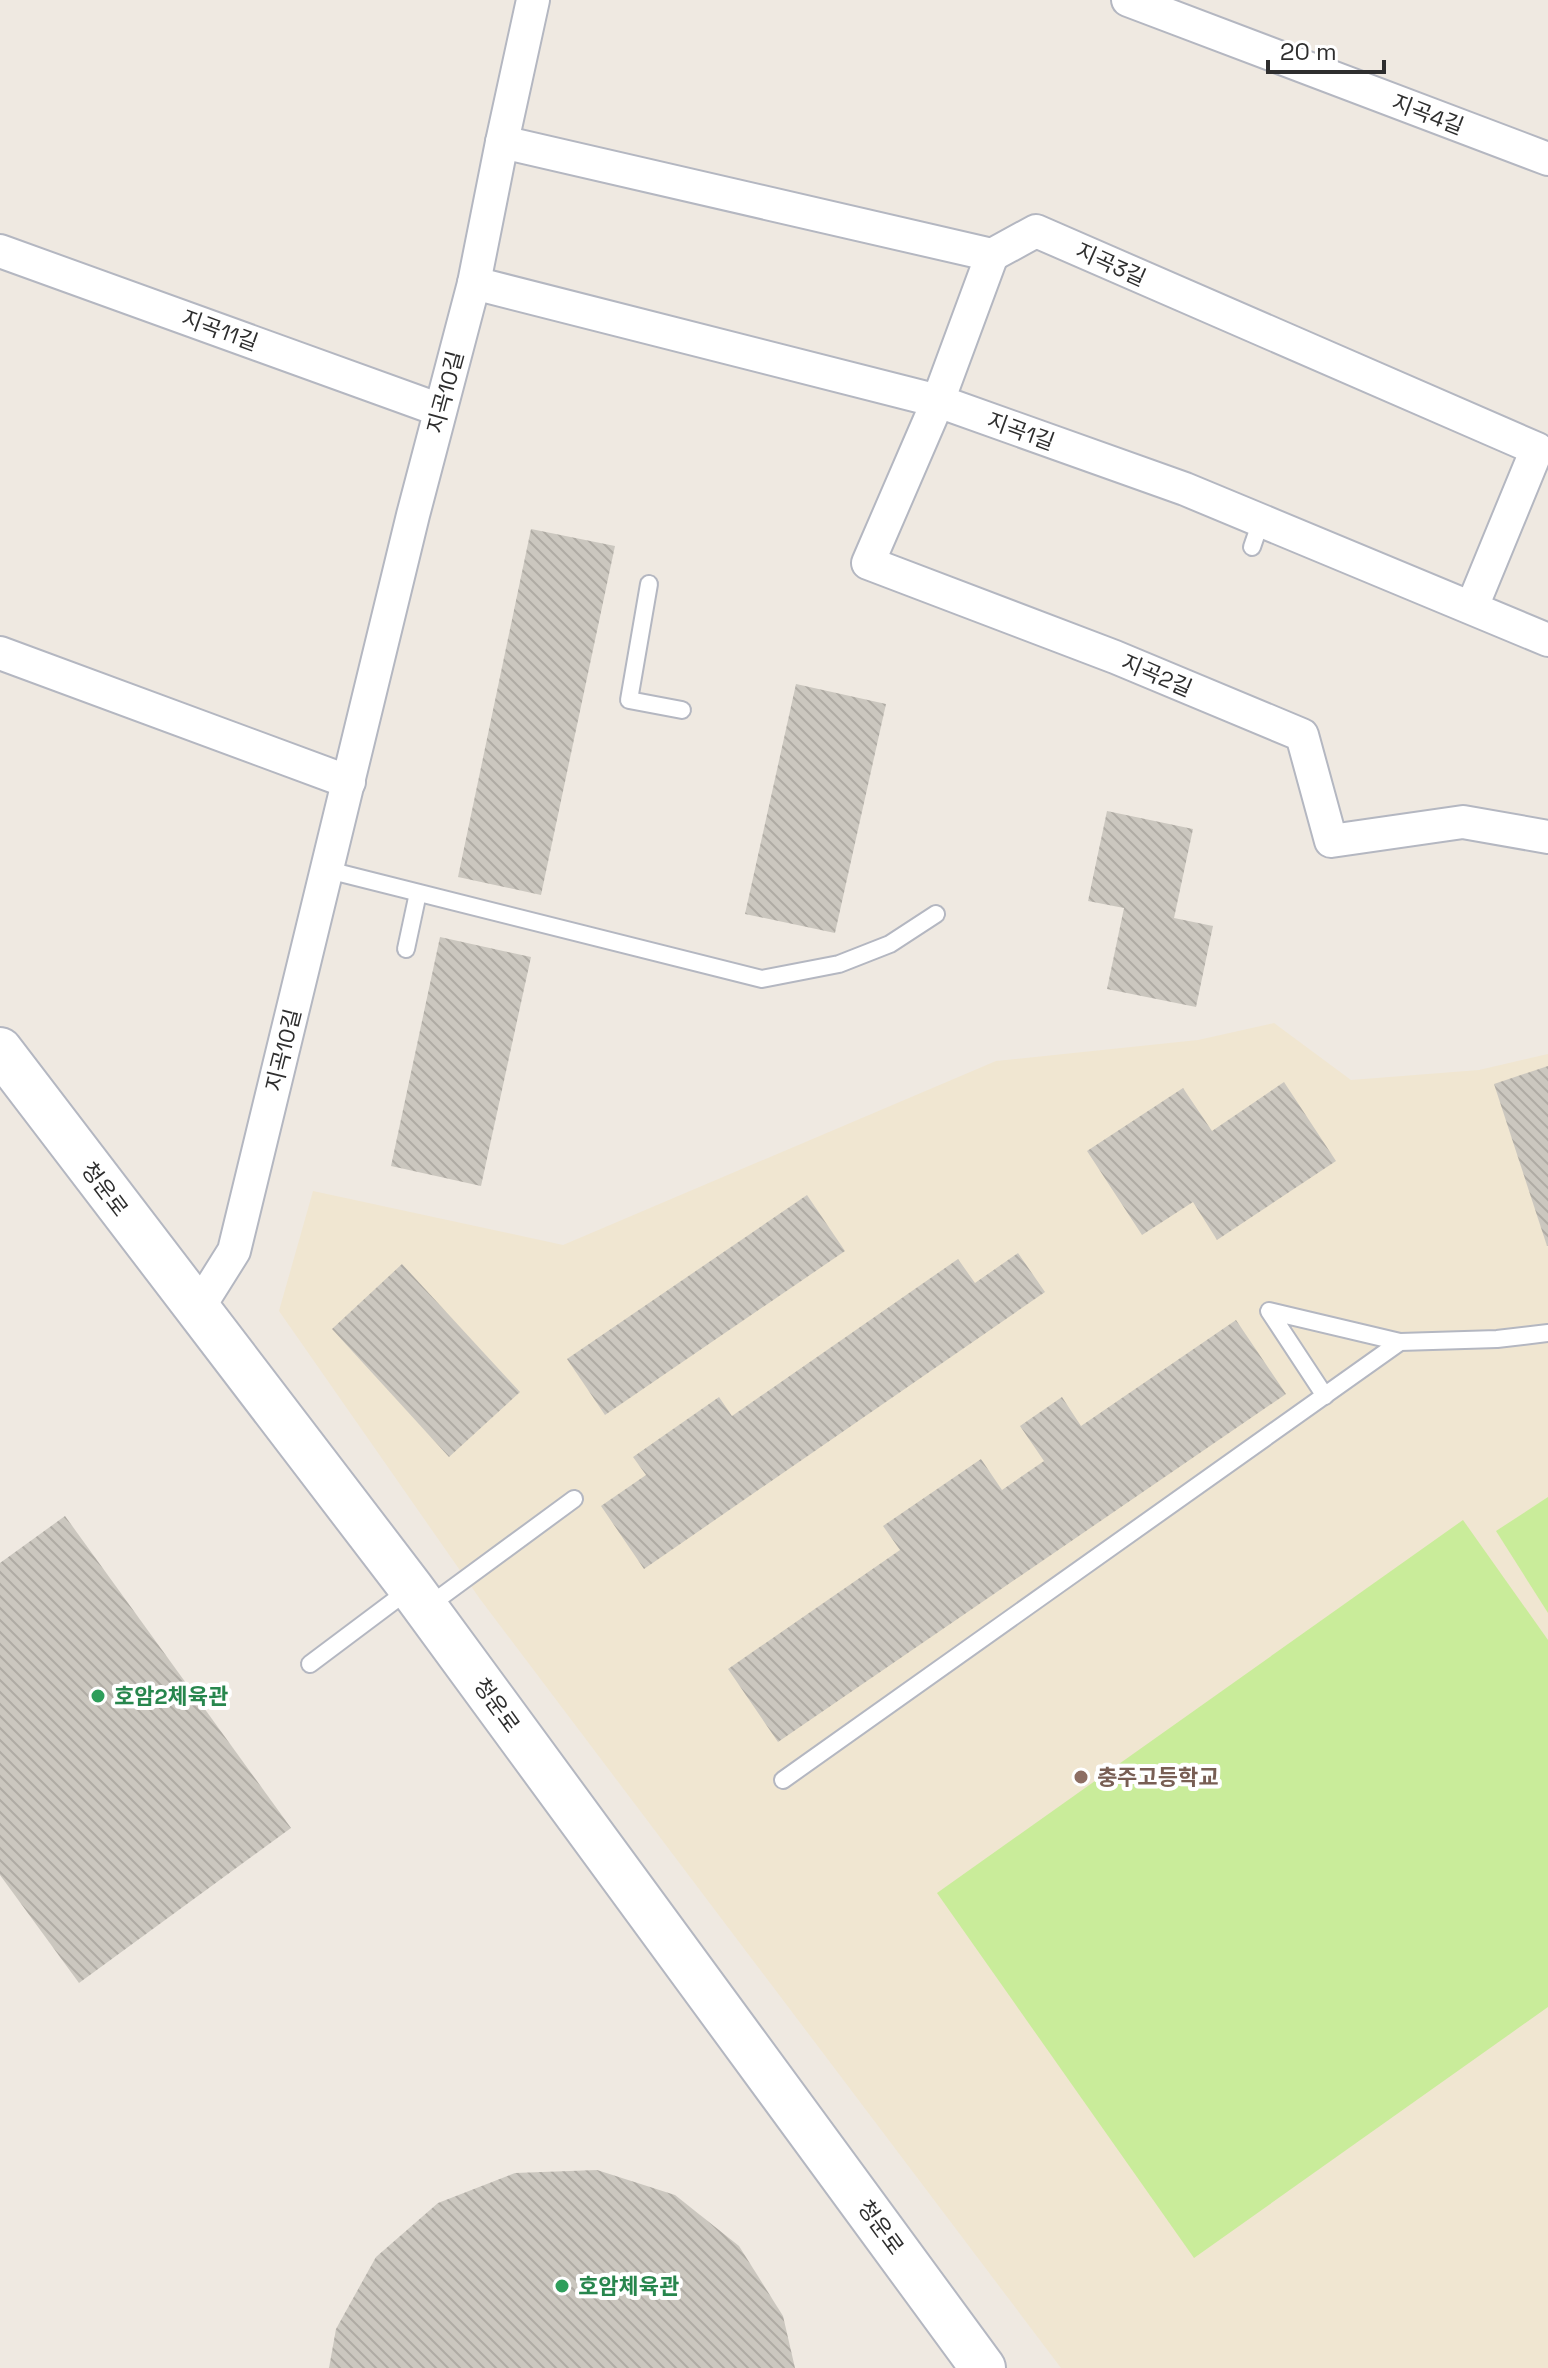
<svg xmlns="http://www.w3.org/2000/svg" width="1548" height="2368" viewBox="0 0 1548 2368" font-family="'Space Grotesk','Noto Sans KR',sans-serif">
  <defs>
    <pattern id="building-back-hatch" width="6" height="6" patternUnits="userSpaceOnUse" patternTransform="scale(2)"><rect width="6" height="6" fill="#cbc7bf"/><path d="M-1 5l2 2M0 0l6 6M5-1l2 2" fill="none" stroke="#afaba4"/></pattern>
  </defs>
  <rect width="100%" height="100%" fill="#efe9e1"/>
  <path fill="#f0e6d1" d="M1274 1023 1351 1080 1479 1070 1548 1054V2368H1061L480 1599 279 1311 313 1191 563 1245 996 1061 1198 1040Z"/>
  <g fill="#c9ec9a">
    <path d="M1548 1497V1613L1496 1531Z"/>
    <path d="M1463 1520 1548 1640V2007L1194 2258 937 1893Z"/>
  </g>
  <g fill="url(#building-back-hatch)">
    <path d="M531 529 615 546 541 895 458 877Z"/>
    <path d="M796 684 886 704 835 933 745 914Z"/>
    <path d="M1107 811 1193 829 1174 918 1213 926 1196 1007 1107 989 1124 908 1088 901Z"/>
    <path d="M440 937 531 957 481 1186 391 1166Z"/>
    <path d="M1548 1066V1246H1547L1494 1084Z"/>
    <path d="M1284 1082 1336 1161 1217 1240 1193 1202 1142 1235 1087 1151 1183 1088 1212 1131Z"/>
    <path d="M807 1195 845 1251 605 1415 567 1359Z"/>
    <path d="M1018 1253 1045 1292 644 1569 601 1506 646 1475 633 1457 719 1397 732 1416 958 1259 975 1283Z"/>
    <path d="M402 1264 520 1392 449 1457 332 1329Z"/>
    <path d="M1236 1320 1286 1394 778 1742 728 1669 900 1550 883 1526 981 1459 1002 1490 1044 1461 1020 1426 1062 1397 1081 1426Z"/>
    <path d="M65 1516 291 1828 79 1983 0 1875V1563Z"/>
    <path d="M597 2170 675 2195 739 2246 783 2316 795 2368H329L336 2329 376 2257 438 2203 515 2173Z"/>
  </g>
  <g fill="none" stroke-linecap="round" stroke-linejoin="round">
    <g stroke="#b4b7c1" stroke-width="20">
      <g id="lane">
        <path d="M1252 547 1261 521"/>
        <path d="M649 584 629 700 682 710"/>
        <path d="M328 870 762 979 839 964 890 944 936 914"/>
        <path d="M406 949 418 893"/>
        <path d="M1325 1396 1269 1311 1400 1342"/>
        <path d="M427 1607 574 1499"/>
        <path d="M310 1664 410 1589"/>
        <path d="M783 1780 1400 1342 1497 1339 1548 1333"/>
      </g>
    </g>
    <g stroke="#b4b7c1" stroke-width="36">
      <g id="street">
        <path d="M1128 0 1548 159"/>
        <path d="M502 142 992 255 1036 231 1537 449 1472 607"/>
        <path d="M0 251 440 410"/>
        <path d="M992 255 938 401 868 563 1115 657 1302 735 1331 841 1463 822 1548 837"/>
        <path d="M474 283 938 401 1185 489 1548 640"/>
        <path d="M0 653 349 782"/>
        <path d="M197 1310 234 1251 413 515 474 283 502 142 533 0"/>
      </g>
    </g>
    <g stroke="#b4b7c1" stroke-width="48">
      <path id="secondary" d="M0 1050 411 1588 983 2368"/>
    </g>
    <use href="#lane" stroke="#fff" stroke-width="16"/>
    <use href="#street" stroke="#fff" stroke-width="32"/>
    <use href="#secondary" stroke="#fff" stroke-width="44"/>
  </g>
  <g fill="#2e9e5b" stroke="#fff" stroke-width="3">
    <circle cx="98" cy="1696" r="8"/>
    <circle cx="562" cy="2286" r="8"/>
  </g>
  <circle fill="#8d6e63" stroke="#fff" stroke-width="3" cx="1081" cy="1777" r="8"/>
  <g text-anchor="middle" stroke-width="8" stroke-linejoin="round" paint-order="stroke">
    <g font-size="22" fill="#2e2e2e" stroke="#fff">
      <text transform="translate(1428 114) rotate(21)" y="8">지곡4길</text>
      <text transform="translate(1111 264) rotate(24)" y="8">지곡3길</text>
      <text transform="translate(220 330) rotate(20)" y="8">지곡11길</text>
      <text transform="translate(445 392) rotate(-75)" y="8">지곡10길</text>
      <text transform="translate(1021 431) rotate(20)" y="8">지곡1길</text>
      <text transform="translate(1157 675) rotate(23)" y="8">지곡2길</text>
      <text transform="translate(283 1050) rotate(-76)" y="8">지곡10길</text>
      <text transform="translate(105 1189) rotate(53)" y="8">청운로</text>
      <text transform="translate(497 1705) rotate(54)" y="8">청운로</text>
      <text transform="translate(881 2227) rotate(54)" y="8">청운로</text>
    </g>
    <g font-size="22" font-weight="bold" fill="#27864d" stroke="#fff" text-anchor="start">
      <text x="114" y="1704">호암2체육관</text>
      <text x="578" y="2294">호암체육관</text>
    </g>
    <g font-size="22" font-weight="bold" fill="#785e54" stroke="#fff" text-anchor="start">
      <text x="1097" y="1785">충주고등학교</text>
    </g>
  </g>
  <path d="M1268 60v12h116v-12" fill="none" stroke="#2e2e2e" stroke-width="4"/>
  <text x="1280" y="60" font-size="24" fill="#2e2e2e" stroke="#ffffff" stroke-width="6" paint-order="stroke">20 m</text>
</svg>
